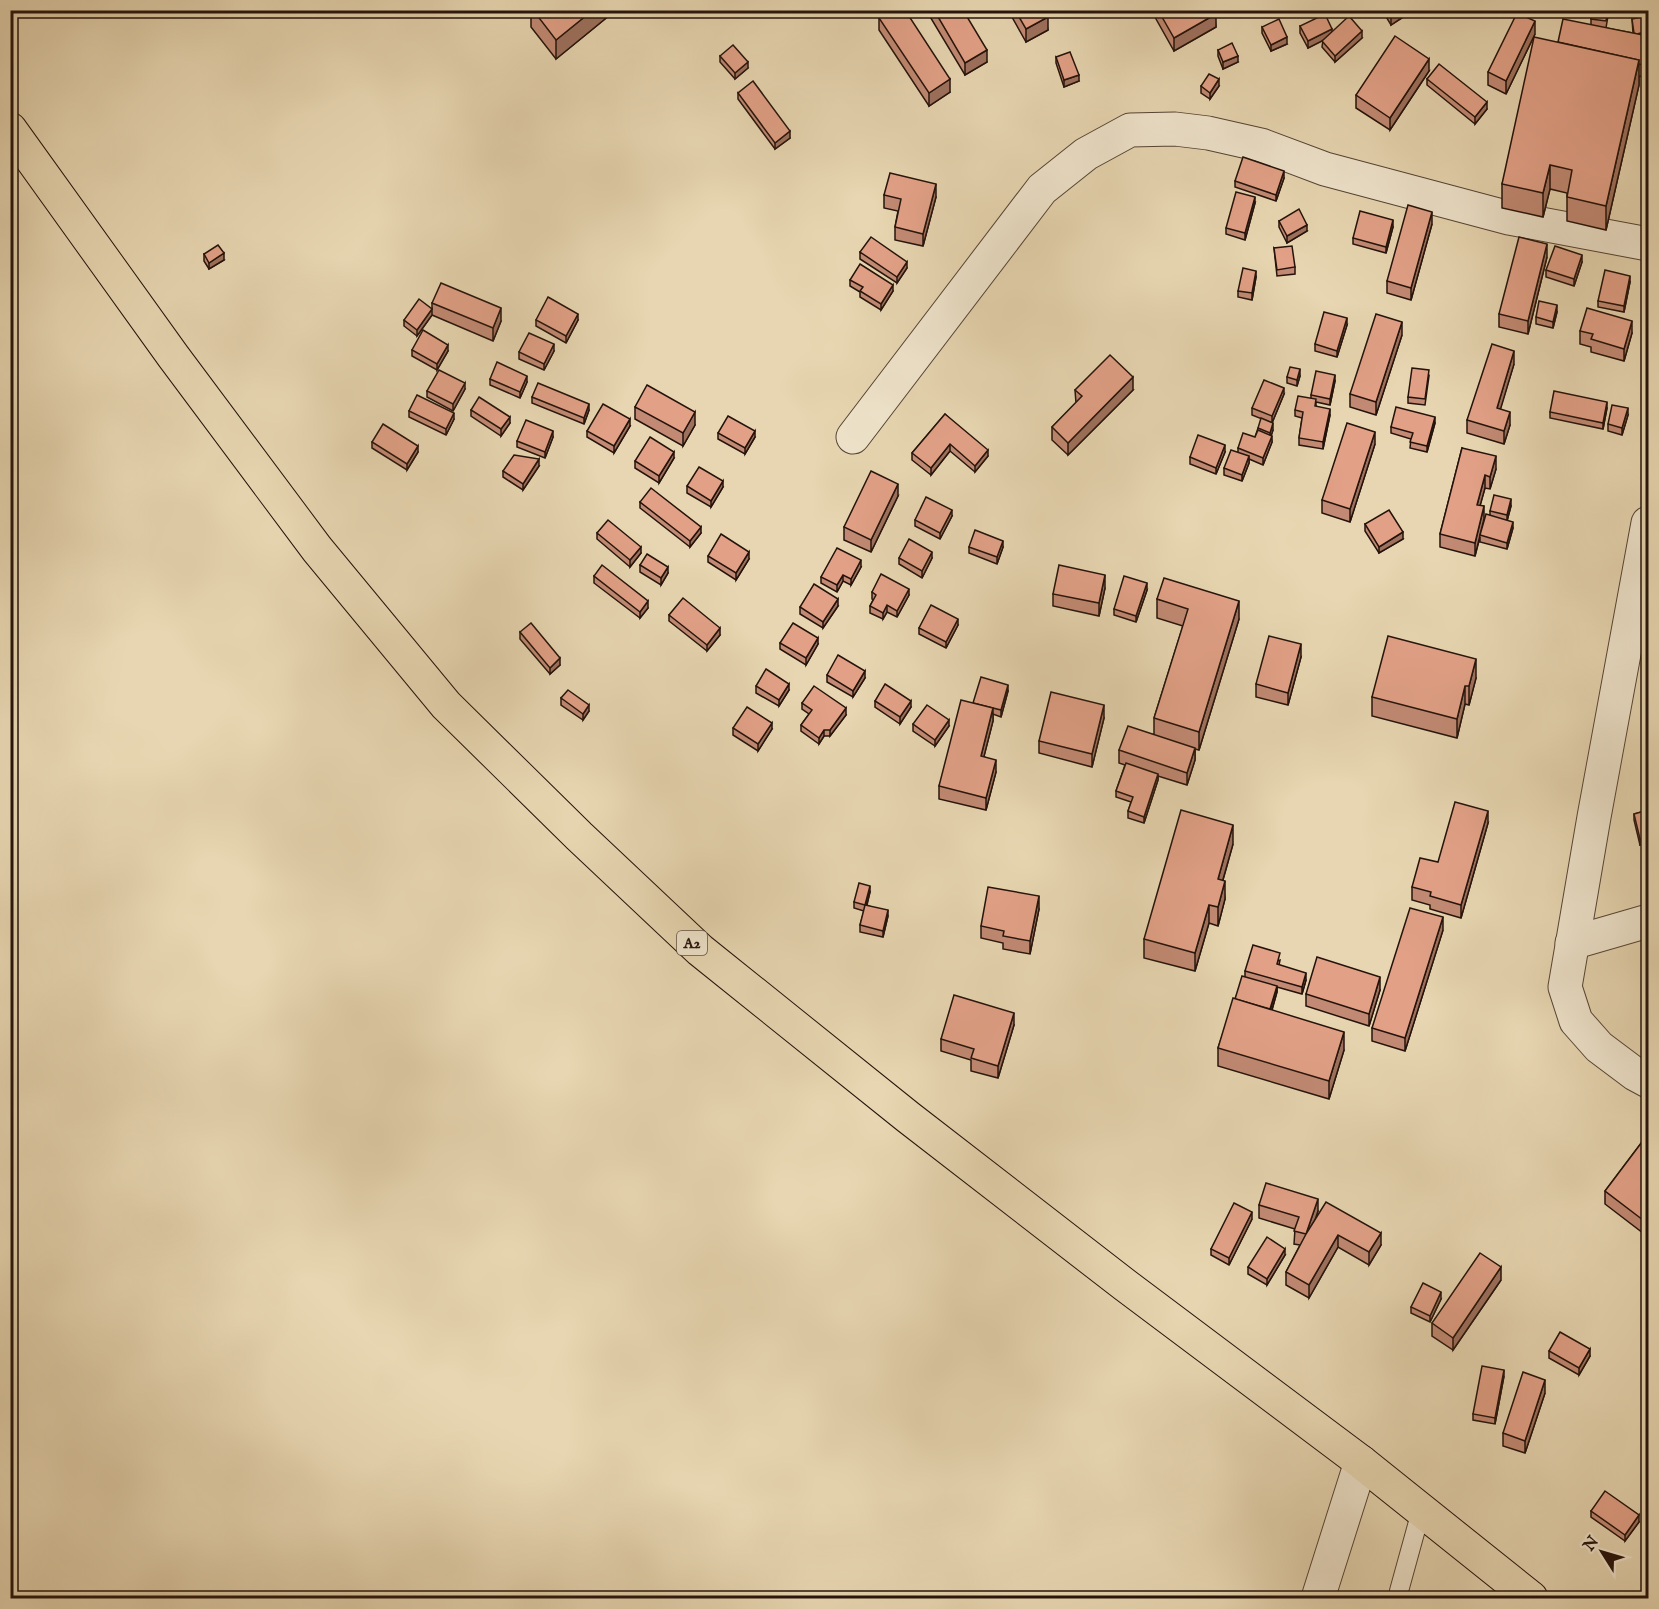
<svg xmlns="http://www.w3.org/2000/svg" width="1659" height="1609" viewBox="0 0 1659 1609" font-family="'IM FELL English',serif">
  <rect width="100%" height="100%" fill="#e7d6b1"/>
  <filter id="stains"><feTurbulence type="fractalNoise" baseFrequency=".00333" numOctaves="4"/><feColorMatrix values="0 0 0 0 .2 0 0 0 0 .09 0 0 0 0 .02 0 0 0 .5 -.17"/></filter>
  <radialGradient id="worn" r=".72"><stop offset=".6" stop-color="#630" stop-opacity="0"/><stop offset="1" stop-color="#630" stop-opacity=".3"/></radialGradient>
  <g fill="none" stroke-linecap="round" stroke-linejoin="round">
    <g stroke="#564434" stroke-width="20">
      <path id="service" d="M1401 1598 1399 1591 1421 1511"/>
    </g>
    <g stroke="#564434" stroke-width="35">
      <g id="minor">
        <path d="M853 437 1042 189 1086 154 1130 130 1175 129 1208 133 1261 145 1325 169 1509 218 1648 244"/>
        <path d="M1648 523 1594 817 1565 987 1576 1021 1599 1047 1635 1074 1648 1081"/>
        <path d="M1572 943 1648 921"/>
      </g>
    </g>
    <g stroke="#564434" stroke-width="35">
      <path id="tertiary" d="M1318 1598 1361 1462"/>
    </g>
    <g stroke="#25130b" stroke-width="35">
      <path id="trunk" d="M10 129 173 356 317 549 446 705 579 836 700 950 908 1117 1125 1285 1361 1462 1531 1598"/>
    </g>
    <use href="#service" stroke="#efe4cc" stroke-width="18"/>
    <use href="#minor" stroke="#efe4cc" stroke-width="33"/>
    <use href="#tertiary" stroke="#efe4cc" stroke-width="33"/>
    <use href="#trunk" stroke="#e7d6b1" stroke-width="33"/>
  </g>
  <g fill="#c28a74" stroke="#25130b" stroke-width="1.5">
    <path d="M531 10H616L556 59 531 27Z"/>
    <path d="M926 10H963L987 62 965 75Z"/>
    <path d="M1008 10H1044L1048 30 1026 42Z"/>
    <path d="M1151 10H1214L1216 27 1174 51Z"/>
    <path d="M1382 10H1413V11L1391 25Z"/>
    <path d="M1564 10H1583L1582 17 1564 12Z"/>
    <path d="M1609 10 1606 28 1633 33 1632 19 1648 23V78L1639 76V85L1606 230 1567 221V193L1550 189 1543 217 1502 208V184L1558 42 1591 25V19Z"/>
    <path d="M879 18 950 92 929 106 879 30Z"/>
    <path d="M1300 26 1332 32 1362 38 1335 62 1322 47 1323 40 1308 48 1300 33Z"/>
    <path d="M1262 27 1287 44 1271 51 1262 33Z"/>
    <path d="M1535 34 1506 94 1488 85V72Z"/>
    <path d="M1218 50 1238 62 1223 69 1218 56Z"/>
    <path d="M720 56 748 68 735 79 720 62Z"/>
    <path d="M1056 57 1079 81 1064 87 1056 63Z"/>
    <path d="M1429 71 1390 130 1356 108V95Z"/>
    <path d="M1427 79 1487 109 1475 124 1427 85Z"/>
    <path d="M1201 86H1219L1210 99 1201 93Z"/>
    <path d="M738 93 790 138 775 149 738 99Z"/>
    <path d="M1284 178 1276 201 1235 187V181Z"/>
    <path d="M884 195 936 197 923 246 895 240V227L898 211 884 208Z"/>
    <path d="M1255 203 1245 240 1226 234V228Z"/>
    <path d="M1279 221 1307 231 1287 243 1279 227Z"/>
    <path d="M1432 224 1411 300 1387 293V281Z"/>
    <path d="M1393 227 1386 253 1353 244V238Z"/>
    <path d="M1274 248 1295 267V274L1277 276Z"/>
    <path d="M860 252 907 268 897 283 860 259Z"/>
    <path d="M204 254 224 260 209 269 204 261Z"/>
    <path d="M1547 257 1528 334 1499 327V314Z"/>
    <path d="M1582 262 1574 286 1546 277V270Z"/>
    <path d="M1256 277 1252 300 1238 297V291Z"/>
    <path d="M850 280 893 291 881 310 860 297V292L850 286Z"/>
    <path d="M1630 282 1624 312 1598 307V301Z"/>
    <path d="M432 303 501 321 493 341 432 315 417 336 404 326V320L432 309Z"/>
    <path d="M1557 312 1553 328 1536 324V317Z"/>
    <path d="M536 320H578L566 343 536 326Z"/>
    <path d="M1347 325 1337 357 1315 351V344Z"/>
    <path d="M1580 331 1632 333 1624 361 1591 352V347L1580 344Z"/>
    <path d="M1402 335 1376 415 1350 407V394Z"/>
    <path d="M412 350 448 351 437 370 412 356Z"/>
    <path d="M554 351 544 370 519 359V352Z"/>
    <path d="M1514 364 1500 409 1510 425 1504 444 1467 433V420Z"/>
    <path d="M1300 376 1297 386 1287 383V377Z"/>
    <path d="M1429 376 1425 405 1408 403V397Z"/>
    <path d="M490 379 527 382 520 398 490 385Z"/>
    <path d="M1335 381 1330 405 1316 402V406L1330 415 1323 449 1299 445V438L1302 418 1295 416V410L1311 398V395Z"/>
    <path d="M465 389 453 411 427 397V391Z"/>
    <path d="M1075 390H1133L1068 455 1052 440V427L1076 403Z"/>
    <path d="M1284 394 1272 423 1252 415V408Z"/>
    <path d="M532 397 589 410 584 424 532 403Z"/>
    <path d="M635 407 695 425 683 446 635 419Z"/>
    <path d="M1607 408 1603 429 1550 418V412Z"/>
    <path d="M471 410 510 423 501 436 471 416Z"/>
    <path d="M409 411 454 419 446 435 409 417Z"/>
    <path d="M945 414 988 456 975 472 950 451 931 475 912 460V453Z"/>
    <path d="M1628 415 1622 435 1608 431V424Z"/>
    <path d="M1435 423 1427 452 1410 448 1411 439 1391 433V427Z"/>
    <path d="M630 426 614 453 587 437V431Z"/>
    <path d="M1258 428 1273 430 1271 436 1272 442 1263 465 1249 459V463L1242 481 1224 475V468L1238 452V448L1255 437Z"/>
    <path d="M718 433 755 437 745 454 718 439Z"/>
    <path d="M553 437 545 458 517 447V441Z"/>
    <path d="M372 442 418 452 407 470 372 448Z"/>
    <path d="M1375 444 1350 522 1322 513V500Z"/>
    <path d="M1462 448 1496 469 1490 489 1485 488 1480 505 1484 519 1490 516V511L1511 506 1507 521 1513 528 1507 549 1480 542V537L1475 556 1440 547V534Z"/>
    <path d="M1225 452 1216 474 1190 464V457Z"/>
    <path d="M674 458 659 483 635 468V461Z"/>
    <path d="M539 466 523 490 503 477V471Z"/>
    <path d="M687 486 723 487 711 507 687 493Z"/>
    <path d="M898 496 871 552 844 540V527Z"/>
    <path d="M640 502 701 533 690 547 640 508Z"/>
    <path d="M952 516 940 539 915 526V520Z"/>
    <path d="M1365 524 1403 539 1379 553 1365 531Z"/>
    <path d="M597 533 641 553 630 567 597 539Z"/>
    <path d="M969 547H1003L997 564 969 553Z"/>
    <path d="M708 556 749 559 736 580 708 562Z"/>
    <path d="M899 558H932L922 578 899 564Z"/>
    <path d="M640 565 668 573 661 585 640 572Z"/>
    <path d="M861 567 851 585 843 581 837 592 821 583V577Z"/>
    <path d="M594 576 648 608 640 618 594 583Z"/>
    <path d="M1105 588 1099 616 1053 606V594Z"/>
    <path d="M1147 590 1136 622 1114 615V609Z"/>
    <path d="M872 592 909 595 897 617 887 612 883 619 870 613V606L873 600 872 599Z"/>
    <path d="M1157 599 1239 619 1199 750 1195 749V760L1187 785 1158 776V780L1144 823 1128 818V811L1131 802 1116 797V791L1125 765 1119 763V750L1154 734V718L1183 626 1157 618Z"/>
    <path d="M838 606 823 628 800 614V607Z"/>
    <path d="M669 615 720 635 707 651 669 621Z"/>
    <path d="M958 625 946 648 919 634V628Z"/>
    <path d="M520 632 560 665 550 674 520 639Z"/>
    <path d="M780 643 818 644 806 665 780 649Z"/>
    <path d="M1301 657 1288 705 1256 697V684Z"/>
    <path d="M827 675 865 678 853 697 827 682Z"/>
    <path d="M1476 678 1469 705 1465 704 1457 738 1372 716V697Z"/>
    <path d="M756 686 789 690 779 706 756 693Z"/>
    <path d="M1008 691 1001 717 993 714V721L984 756 996 772 986 810 939 799V786L973 704Z"/>
    <path d="M561 698 589 711 583 720 561 705Z"/>
    <path d="M875 701 911 707 900 724 875 707Z"/>
    <path d="M802 703 846 715 830 736H824L819 744 801 731V725L809 714 802 709Z"/>
    <path d="M1104 718 1092 767 1039 753V741Z"/>
    <path d="M913 724 949 726 935 746 913 731Z"/>
    <path d="M733 728 772 729 758 751 733 735Z"/>
    <path d="M1648 810V843L1640 845 1634 820V814Z"/>
    <path d="M1488 823 1461 918 1430 909V905L1412 900V887L1438 862Z"/>
    <path d="M1233 844 1223 880 1225 899 1218 926 1209 923 1195 971 1144 958V939Z"/>
    <path d="M870 892 867 905 888 916 883 937 860 932V925L864 911 854 908V902Z"/>
    <path d="M1039 909 1030 954 1003 949V943L981 938V926Z"/>
    <path d="M1443 930 1405 1051 1372 1041V1028Z"/>
    <path d="M1280 960 1279 965 1306 980 1302 994 1277 987V992L1272 1010 1344 1050 1329 1099 1218 1066V1048L1235 999 1245 977V971Z"/>
    <path d="M1380 990 1369 1026 1306 1006V994Z"/>
    <path d="M1014 1025 998 1078 971 1071V1060L941 1051V1039Z"/>
    <path d="M1648 1134 1643 1233 1605 1204V1191Z"/>
    <path d="M1259 1205 1318 1211 1315 1220 1381 1245 1369 1265 1338 1247 1309 1298 1286 1285V1272L1300 1245 1294 1244 1295 1229 1259 1218Z"/>
    <path d="M1252 1219 1229 1265 1211 1255V1249Z"/>
    <path d="M1285 1255 1267 1285 1248 1274V1267Z"/>
    <path d="M1501 1280 1453 1350 1432 1336V1323Z"/>
    <path d="M1441 1299 1430 1322 1411 1313V1307Z"/>
    <path d="M1549 1351 1590 1356 1579 1375 1549 1358Z"/>
    <path d="M1504 1376 1495 1424 1473 1420V1414Z"/>
    <path d="M1545 1393 1525 1453 1503 1446V1433Z"/>
    <path d="M1648 1430V1454L1643 1450V1438Z"/>
    <path d="M1591 1511 1639 1522 1625 1541 1591 1517Z"/>
  </g>
  <g fill="#9e715e" stroke="#25130b" stroke-width="1.5">
    <path d="M593 10H616L556 59V40Z"/>
    <path d="M768 10H775L768 16Z"/>
    <path d="M1393 10H1413L1391 25V12Z"/>
    <path d="M1216 14V27L1174 51V38Z"/>
    <path d="M1048 17V30L1026 42V29Z"/>
    <path d="M1535 21V34L1506 94V81Z"/>
    <path d="M1332 29V36L1308 48V41Z"/>
    <path d="M1362 31V38L1335 62V56Z"/>
    <path d="M1648 31V37L1635 34Z"/>
    <path d="M1287 37V44L1271 51V45Z"/>
    <path d="M987 50V62L965 75V63Z"/>
    <path d="M1238 56V62L1223 69V62Z"/>
    <path d="M1429 59V71L1390 130V118Z"/>
    <path d="M1639 60V85L1606 230V206Z"/>
    <path d="M748 62V68L735 79V73Z"/>
    <path d="M1079 75V81L1064 87V80Z"/>
    <path d="M950 79V92L929 106V93Z"/>
    <path d="M1219 79V86L1210 99V93Z"/>
    <path d="M1487 102V109L1475 124V117Z"/>
    <path d="M790 131V138L775 149V143Z"/>
    <path d="M1550 165V189L1543 217V193Z"/>
    <path d="M1284 171V178L1276 201V195Z"/>
    <path d="M936 184V197L923 246V234Z"/>
    <path d="M1255 197V203L1245 240V233Z"/>
    <path d="M1432 212V224L1411 300V288Z"/>
    <path d="M1393 220V227L1386 253V247Z"/>
    <path d="M1307 225V231L1287 243V236Z"/>
    <path d="M1547 244V257L1528 334V321Z"/>
    <path d="M224 253V260L209 269V263Z"/>
    <path d="M1582 255V262L1574 286V279Z"/>
    <path d="M907 262V268L897 283V277Z"/>
    <path d="M1256 271V277L1252 300V293Z"/>
    <path d="M1630 276V282L1624 312V306Z"/>
    <path d="M893 285V291L881 310V304Z"/>
    <path d="M1557 305V312L1553 328V322Z"/>
    <path d="M501 308V321L493 341V328Z"/>
    <path d="M432 309V315L417 336V330Z"/>
    <path d="M578 314V320L566 343V336Z"/>
    <path d="M1347 318V325L1337 357V351Z"/>
    <path d="M1632 321V333L1624 361V349Z"/>
    <path d="M1402 322V335L1376 415V402Z"/>
    <path d="M554 344V351L544 370V364Z"/>
    <path d="M448 345V351L437 370V364Z"/>
    <path d="M1514 351V364L1497 421V408Z"/>
    <path d="M1300 369V376L1297 386V380Z"/>
    <path d="M1335 375V381L1330 405V399Z"/>
    <path d="M527 376V382L520 398V392Z"/>
    <path d="M1133 377V390L1068 455V443Z"/>
    <path d="M465 383V389L453 411V404Z"/>
    <path d="M1284 388V394L1272 423V416Z"/>
    <path d="M1607 402V408L1603 429V423Z"/>
    <path d="M589 404V410L584 424V418Z"/>
    <path d="M1628 408V415L1622 435V428Z"/>
    <path d="M1330 409V415L1323 449V442Z"/>
    <path d="M695 412V425L683 446V433Z"/>
    <path d="M1510 412V425L1504 444V431Z"/>
    <path d="M454 413V419L446 435V429Z"/>
    <path d="M510 417V423L501 436V429Z"/>
    <path d="M1435 417V423L1427 452V446Z"/>
    <path d="M630 419V426L614 453V446Z"/>
    <path d="M1273 423V430L1270 439V433Z"/>
    <path d="M553 431V437L545 458V452Z"/>
    <path d="M755 431V437L745 454V448Z"/>
    <path d="M1375 432V444L1350 522V509Z"/>
    <path d="M1272 436V442L1263 465V458Z"/>
    <path d="M950 444V451L931 475V468Z"/>
    <path d="M1225 445V452L1216 474V468Z"/>
    <path d="M418 446V452L407 470V464Z"/>
    <path d="M988 450V456L975 472V466Z"/>
    <path d="M674 452V458L659 483V476Z"/>
    <path d="M1249 456V463L1242 481V475Z"/>
    <path d="M1496 456V469L1490 489V477Z"/>
    <path d="M539 459V466L523 490V484Z"/>
    <path d="M1485 475V488L1477 517V505Z"/>
    <path d="M723 481V487L711 507V501Z"/>
    <path d="M898 484V496L871 552V540Z"/>
    <path d="M1511 499V506L1507 521V515Z"/>
    <path d="M1484 506V519L1475 556V543Z"/>
    <path d="M952 510V516L940 539V533Z"/>
    <path d="M1513 522V528L1507 549V543Z"/>
    <path d="M701 527V533L690 547V541Z"/>
    <path d="M1403 532V539L1379 553V547Z"/>
    <path d="M1003 541V547L997 564V557Z"/>
    <path d="M641 547V553L630 567V560Z"/>
    <path d="M749 552V559L736 580V573Z"/>
    <path d="M932 552V558L922 578V571Z"/>
    <path d="M861 560V567L851 585V579Z"/>
    <path d="M668 567V573L661 585V578Z"/>
    <path d="M843 575V581L837 592V585Z"/>
    <path d="M1105 575V588L1099 616V603Z"/>
    <path d="M1147 583V590L1136 622V616Z"/>
    <path d="M909 589V595L897 617V611Z"/>
    <path d="M838 599V606L823 628V622Z"/>
    <path d="M648 601V608L640 618V612Z"/>
    <path d="M1239 601V619L1199 750V732Z"/>
    <path d="M887 605V612L883 619V613Z"/>
    <path d="M958 619V625L946 648V642Z"/>
    <path d="M720 628V635L707 651V645Z"/>
    <path d="M818 638V644L806 665V658Z"/>
    <path d="M1301 644V657L1288 705V693Z"/>
    <path d="M560 658V665L550 674V668Z"/>
    <path d="M1476 659V678L1469 705V686Z"/>
    <path d="M865 671V678L853 697V691Z"/>
    <path d="M789 684V690L779 706V700Z"/>
    <path d="M1008 685V691L1001 717V710Z"/>
    <path d="M1465 686V704L1457 738V719Z"/>
    <path d="M911 701V707L900 724V717Z"/>
    <path d="M589 705V711L583 720V714Z"/>
    <path d="M1104 705V718L1092 767V754Z"/>
    <path d="M846 708V715L830 736V730Z"/>
    <path d="M993 708V721L981 768V756Z"/>
    <path d="M949 720V726L935 746V740Z"/>
    <path d="M772 723V729L758 751V744Z"/>
    <path d="M824 730V736L819 744V738Z"/>
    <path d="M1195 748V760L1187 785V773Z"/>
    <path d="M996 760V772L986 810V798Z"/>
    <path d="M1158 774V780L1144 823V817Z"/>
    <path d="M1488 811V823L1461 918V905Z"/>
    <path d="M1233 825V844L1218 897V879Z"/>
    <path d="M1648 837V843L1640 845V839Z"/>
    <path d="M1225 881V899L1218 926V907Z"/>
    <path d="M870 886V892L865 911V905Z"/>
    <path d="M1039 896V909L1030 954V941Z"/>
    <path d="M1209 905V923L1195 971V953Z"/>
    <path d="M888 910V916L883 937V931Z"/>
    <path d="M1443 917V930L1405 1051V1038Z"/>
    <path d="M1306 973V980L1302 994V987Z"/>
    <path d="M1380 977V990L1369 1026V1014Z"/>
    <path d="M1277 986V992L1269 1020V1014Z"/>
    <path d="M1014 1013V1025L998 1078V1066Z"/>
    <path d="M1344 1032V1050L1329 1099V1081Z"/>
    <path d="M1318 1199V1211L1306 1247V1234Z"/>
    <path d="M1252 1212V1219L1229 1265V1258Z"/>
    <path d="M1648 1213V1226L1643 1233V1220Z"/>
    <path d="M1381 1233V1245L1369 1265V1252Z"/>
    <path d="M1338 1235V1247L1309 1298V1285Z"/>
    <path d="M1285 1249V1255L1267 1285V1279Z"/>
    <path d="M1501 1267V1280L1453 1350V1338Z"/>
    <path d="M1441 1292V1299L1430 1322V1316Z"/>
    <path d="M1590 1349V1356L1579 1375V1368Z"/>
    <path d="M1504 1370V1376L1495 1424V1418Z"/>
    <path d="M1545 1380V1393L1525 1453V1441Z"/>
    <path d="M1639 1515V1522L1625 1541V1535Z"/>
  </g>
  <g fill="#e2a187" stroke="#25130b" stroke-width="1.5">
    <path d="M533 10H593L556 40Z"/>
    <path d="M890 10H905L950 79 929 93 879 18Z"/>
    <path d="M934 10H963L987 50 965 63Z"/>
    <path d="M1015 10H1044L1048 17 1026 29Z"/>
    <path d="M1158 10H1214L1216 14 1174 38Z"/>
    <path d="M1593 10H1608L1606 21 1591 19Z"/>
    <path d="M1517 13 1535 21 1506 81 1488 72Z"/>
    <path d="M1325 14 1332 29 1308 41 1300 26Z"/>
    <path d="M1349 16 1362 31 1335 56 1322 41Z"/>
    <path d="M1647 16 1648 23V31L1637 34 1634 33 1632 19Z"/>
    <path d="M1279 19 1287 37 1271 45 1262 27Z"/>
    <path d="M1563 19 1648 36V66L1639 64V60L1558 42Z"/>
    <path d="M1395 36 1429 59 1390 118 1356 95Z"/>
    <path d="M1534 37 1639 60 1606 206 1567 197 1572 170 1550 165 1543 193 1502 184Z"/>
    <path d="M1232 43 1238 56 1223 62 1218 50Z"/>
    <path d="M733 45 748 62 735 73 720 56Z"/>
    <path d="M1070 52 1079 75 1064 80 1056 57Z"/>
    <path d="M1439 64 1487 102 1475 117 1427 79Z"/>
    <path d="M1209 74 1219 79 1210 93 1201 86Z"/>
    <path d="M753 81 790 131 775 143 738 93Z"/>
    <path d="M1243 157 1284 171 1276 195 1235 181Z"/>
    <path d="M890 173 936 184 923 234 895 227 901 199 884 195Z"/>
    <path d="M1236 192 1255 197 1245 233 1226 228Z"/>
    <path d="M1408 205 1432 212 1411 288 1387 281Z"/>
    <path d="M1299 209 1307 225 1287 236 1279 221Z"/>
    <path d="M1360 211 1393 220 1386 247 1353 238Z"/>
    <path d="M871 237 907 262 897 277 860 252Z"/>
    <path d="M1519 237 1547 244 1528 321 1499 314Z"/>
    <path d="M218 245 224 253 209 263 204 254Z"/>
    <path d="M1292 246 1295 267 1277 270 1274 248Z"/>
    <path d="M1555 246 1582 255 1574 279 1546 270Z"/>
    <path d="M860 264 893 285 881 304 860 291 863 287 850 280Z"/>
    <path d="M1243 268 1256 271 1252 293 1238 291Z"/>
    <path d="M1605 270 1630 276 1624 306 1598 301Z"/>
    <path d="M441 283 501 308 493 328 432 303Z"/>
    <path d="M548 297 578 314 566 336 536 320Z"/>
    <path d="M419 299 432 309 417 330 404 320Z"/>
    <path d="M1539 301 1557 305 1553 322 1536 317Z"/>
    <path d="M1587 308 1632 321 1624 349 1591 339 1593 334 1580 331Z"/>
    <path d="M1324 312 1347 318 1337 351 1315 344Z"/>
    <path d="M1376 314 1402 322 1376 402 1350 394Z"/>
    <path d="M423 330 448 345 437 364 412 350Z"/>
    <path d="M529 333 554 344 544 364 519 352Z"/>
    <path d="M1492 344 1514 351 1497 408 1510 412 1504 431 1467 420Z"/>
    <path d="M1110 355 1133 377 1068 443 1052 427 1082 396 1075 390Z"/>
    <path d="M497 362 527 376 520 392 490 379Z"/>
    <path d="M1290 367 1300 369 1297 380 1287 377Z"/>
    <path d="M1412 368 1429 370 1425 399 1408 397Z"/>
    <path d="M439 370 465 383 453 404 427 391Z"/>
    <path d="M1316 371 1335 375 1330 399 1311 395Z"/>
    <path d="M1264 380 1284 388 1272 416 1252 408Z"/>
    <path d="M538 383 589 404 584 418 532 397Z"/>
    <path d="M647 385 695 412 683 433 635 407Z"/>
    <path d="M1554 391 1607 402 1603 423 1550 412Z"/>
    <path d="M417 395 454 413 446 429 409 411Z"/>
    <path d="M1298 396 1316 399 1315 406 1330 409 1323 442 1299 438 1303 412 1295 410Z"/>
    <path d="M479 397 510 417 501 429 471 410Z"/>
    <path d="M603 404 630 419 614 446 587 431Z"/>
    <path d="M1612 405 1628 408 1622 428 1608 424Z"/>
    <path d="M1396 407 1435 417 1427 446 1410 442 1413 433 1391 427Z"/>
    <path d="M945 414 988 450 975 466 950 444 931 468 912 453Z"/>
    <path d="M728 416 755 431 745 448 718 433Z"/>
    <path d="M1261 418 1273 423 1270 433 1258 428Z"/>
    <path d="M526 420 553 431 545 452 517 441Z"/>
    <path d="M1347 423 1375 432 1350 509 1322 500Z"/>
    <path d="M383 424 418 446 407 464 372 442Z"/>
    <path d="M1258 430 1272 436 1263 458 1238 448 1243 433 1255 437Z"/>
    <path d="M1198 435 1225 445 1216 468 1190 457Z"/>
    <path d="M650 437 674 452 659 476 635 461Z"/>
    <path d="M1462 448 1496 456 1490 477 1485 475 1477 505 1484 506 1475 543 1440 534Z"/>
    <path d="M1231 450 1249 456 1242 475 1224 468Z"/>
    <path d="M514 455 539 459 523 484 503 471Z"/>
    <path d="M699 467 723 481 711 501 687 486Z"/>
    <path d="M871 471 898 484 871 540 844 527Z"/>
    <path d="M651 488 701 527 690 541 640 502Z"/>
    <path d="M1494 495 1511 499 1507 515 1490 511Z"/>
    <path d="M926 497 952 510 940 533 915 520Z"/>
    <path d="M1389 510 1403 532 1379 547 1365 524Z"/>
    <path d="M1486 514 1513 522 1507 543 1480 535Z"/>
    <path d="M608 520 641 547 630 560 597 533Z"/>
    <path d="M975 530 1003 541 997 557 969 547Z"/>
    <path d="M721 534 749 552 736 573 708 556Z"/>
    <path d="M909 539 932 552 922 571 899 558Z"/>
    <path d="M837 548 861 560 851 579 843 575 837 585 821 577Z"/>
    <path d="M647 554 668 567 661 578 640 565Z"/>
    <path d="M602 565 648 601 640 612 594 576Z"/>
    <path d="M1059 565 1105 575 1099 603 1053 594Z"/>
    <path d="M881 574 909 589 897 611 887 605 883 613 870 606 876 595 872 592Z"/>
    <path d="M1124 576 1147 583 1136 616 1114 609Z"/>
    <path d="M1164 578 1239 601 1199 732 1154 718 1188 609 1157 599Z"/>
    <path d="M814 584 838 599 823 622 800 607Z"/>
    <path d="M683 598 720 628 707 645 669 615Z"/>
    <path d="M931 605 958 619 946 642 919 628Z"/>
    <path d="M531 623 560 658 550 668 520 632Z"/>
    <path d="M793 623 818 638 806 658 780 643Z"/>
    <path d="M1269 636 1301 644 1288 693 1256 684Z"/>
    <path d="M1388 636 1476 659 1469 686H1465L1457 719 1372 697Z"/>
    <path d="M838 655 865 671 853 691 827 675Z"/>
    <path d="M766 669 789 684 779 700 756 686Z"/>
    <path d="M981 677 1008 685 1001 710 973 703Z"/>
    <path d="M885 684 911 701 900 717 875 701Z"/>
    <path d="M814 686 846 708 830 730H824L819 738 801 725 812 710 802 703Z"/>
    <path d="M568 690 589 705 583 714 561 698Z"/>
    <path d="M1051 692 1104 705 1092 754 1039 741Z"/>
    <path d="M961 700 993 708 981 756 996 760 986 798 939 786Z"/>
    <path d="M927 705 949 720 935 740 913 724Z"/>
    <path d="M747 707 772 723 758 744 733 728Z"/>
    <path d="M1128 726 1195 748 1187 773 1119 750Z"/>
    <path d="M1126 763 1158 774 1144 817 1128 811 1133 797 1116 791Z"/>
    <path d="M1455 802 1488 811 1461 905 1430 896 1431 892 1412 887 1420 858 1438 862Z"/>
    <path d="M1181 810 1233 825 1218 879 1225 881 1218 907 1209 905 1195 953 1144 939Z"/>
    <path d="M1648 810V837L1640 839 1634 814Z"/>
    <path d="M859 883 870 886 865 905 888 910 883 931 860 925 865 905 854 902Z"/>
    <path d="M988 887 1039 896 1030 941 1003 936 1004 931 981 926Z"/>
    <path d="M1410 908 1443 917 1405 1038 1372 1028Z"/>
    <path d="M1253 945 1280 953 1277 964 1306 973 1302 987 1245 971Z"/>
    <path d="M1317 957 1380 977 1369 1014 1306 994Z"/>
    <path d="M1242 976 1277 986 1270 1009 1235 999Z"/>
    <path d="M954 995 1014 1013 998 1066 971 1058 974 1049 941 1039Z"/>
    <path d="M1233 998 1344 1032 1329 1081 1218 1048Z"/>
    <path d="M1648 1134V1213L1643 1220 1605 1191Z"/>
    <path d="M1266 1183 1318 1199 1306 1234 1326 1202 1381 1233 1369 1252 1338 1235 1309 1285 1286 1272 1306 1234 1294 1231 1299 1217 1259 1205Z"/>
    <path d="M1234 1203 1252 1212 1229 1258 1211 1249Z"/>
    <path d="M1267 1237 1285 1249 1267 1279 1248 1267Z"/>
    <path d="M1480 1253 1501 1267 1453 1338 1432 1323Z"/>
    <path d="M1423 1283 1441 1292 1430 1316 1411 1307Z"/>
    <path d="M1560 1332 1590 1349 1579 1368 1549 1351Z"/>
    <path d="M1482 1366 1504 1370 1495 1418 1473 1414Z"/>
    <path d="M1523 1372 1545 1380 1525 1441 1503 1433Z"/>
    <path d="M1648 1430V1441L1643 1438Z"/>
    <path d="M1605 1491 1639 1515 1625 1535 1591 1511Z"/>
  </g>
  <g text-anchor="middle" stroke-width="6" stroke-linejoin="round" paint-order="stroke">
    <rect fill="#efe4cc" stroke="#625245" stroke-width="1.5" x="677" y="931" width="30" height="24" rx="4.5"/>
    <g font-size="15" font-weight="bold" fill="#25130b">
      <text x="692" y="948">A2</text>
    </g>
  </g>
  <rect width="1659" height="1609" fill="none" stroke="#e7d6b1" stroke-width="36"/>
  <rect x="12" y="12" width="1635" height="1585" fill="none" stroke="#25130b" stroke-width="3"/>
  <rect x="18" y="18" width="1623" height="1573" fill="none" stroke="#25130b" stroke-width="1.5"/>
  <g transform="translate(1602 1552) rotate(307)" stroke="#efe4cc" stroke-width="4.5" paint-order="stroke">
  <path d="M0-4.5L10 22L0 15L-10 22Z" fill="#25130b"/>
  <text y="-9" font-size="16" font-weight="bold" text-anchor="middle" fill="#25130b">N</text>
  </g>
  <rect width="100%" height="100%" filter="url(#stains)"/>
  <rect width="100%" height="100%" fill="url(#worn)"/>
</svg>
